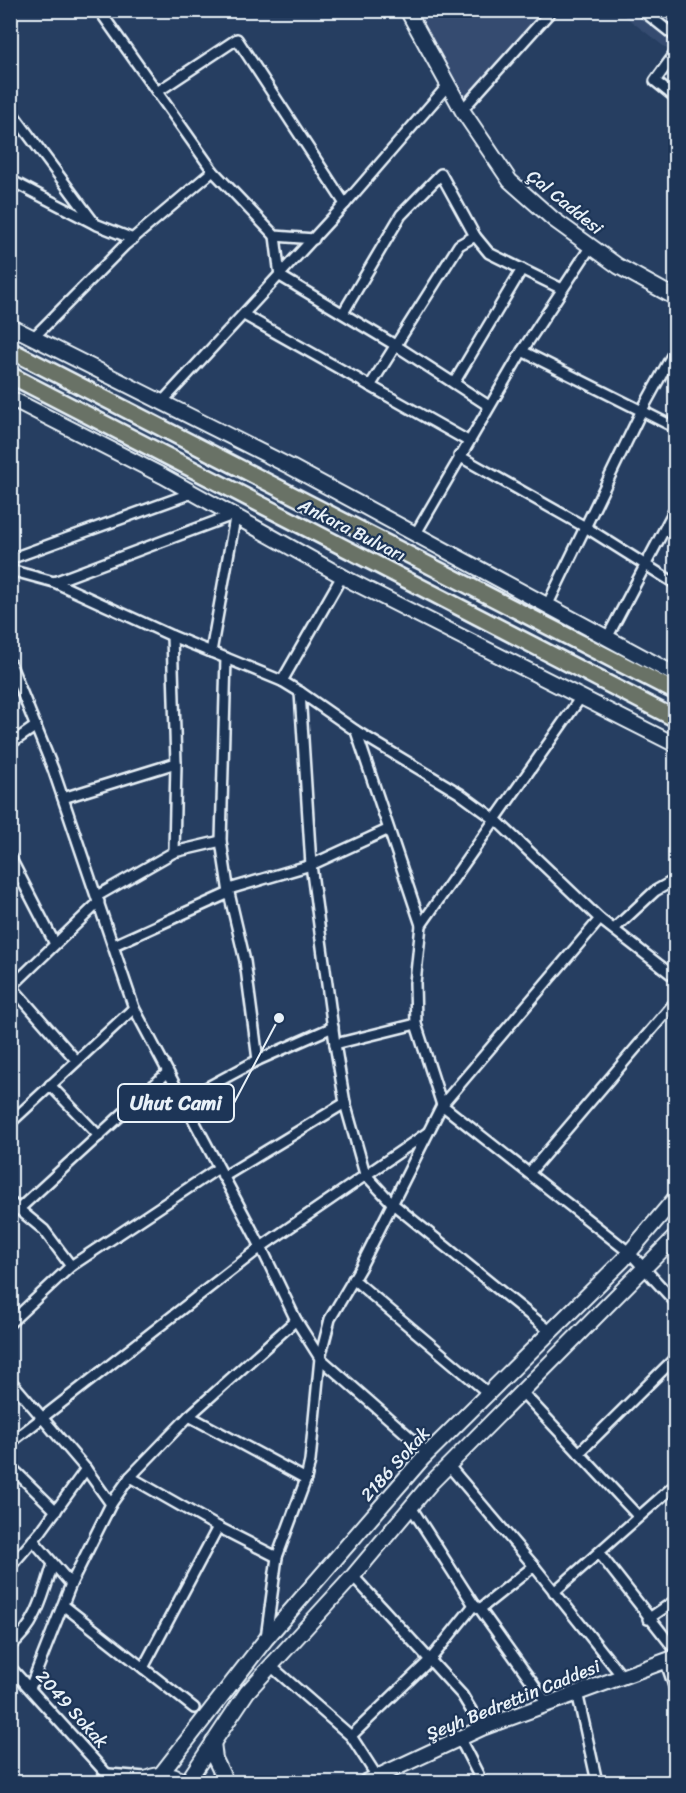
<svg xmlns="http://www.w3.org/2000/svg" width="686" height="1793" viewBox="0 0 686 1793" font-family="Sriracha,sans-serif">
  <rect width="100%" height="100%" fill="#263e61"/>
  <filter id="ink" filterUnits="userSpaceOnUse"><feTurbulence type="fractalNoise" baseFrequency=".0167" numOctaves="2"/><feDisplacementMap in="SourceGraphic" scale="12" xChannelSelector="R" yChannelSelector="G"/><feConvolveMatrix kernelMatrix="1 2 1 2 8 2 1 2 1" color-interpolation-filters="sRGB"/></filter>
  <g filter="url(#ink)">
    <g fill="#354c70">
      <path d="M406 11H552L462 110Z"/>
      <path d="M618 11H675V55Z"/>
    </g>
    <g fill="none" stroke-linecap="round" stroke-linejoin="round">
      <g stroke="#e8f1f8" stroke-width="14">
        <g id="street">
          <path d="M99 10 213 171 275 236 314 239"/>
          <path d="M642 10 676 37"/>
          <path d="M676 52 655 81 676 98"/>
          <path d="M157 92 237 39 345 204"/>
          <path d="M10 110 95 224"/>
          <path d="M462 110 552 10"/>
          <path d="M10 180 95 224 133 239"/>
          <path d="M275 236 280 276 395 345 489 406"/>
          <path d="M343 313 401 215 441 174 475 236 489 253 562 289"/>
          <path d="M244 315 468 441"/>
          <path d="M33 338 124 246 213 171"/>
          <path d="M522 351 676 428"/>
          <path d="M454 383 522 269"/>
          <path d="M370 386 459 245 475 236"/>
          <path d="M162 402 345 204 449 84"/>
          <path d="M459 456 587 528 676 584"/>
          <path d="M415 535 522 351 591 246"/>
          <path d="M10 559 192 493"/>
          <path d="M10 570 54 582 172 636 282 681 300 692 356 731 459 793 496 820 600 919 676 978"/>
          <path d="M54 582 230 516"/>
          <path d="M547 606 641 412 676 348"/>
          <path d="M172 636 176 763 174 852"/>
          <path d="M607 638 676 507"/>
          <path d="M211 652 235 518"/>
          <path d="M226 658 221 841 229 893 245 961 258 1060"/>
          <path d="M10 663 53 769 134 1008 261 1247 296 1320 320 1358 310 1461 306 1479 277 1557 266 1638"/>
          <path d="M282 681 342 576"/>
          <path d="M300 692 311 865 335 1044 345 1103 365 1174 393 1204 551 1332"/>
          <path d="M356 731 421 925 415 983 416 1024 442 1105 630 1253 676 1303"/>
          <path d="M10 744 36 726"/>
          <path d="M63 798 176 763"/>
          <path d="M10 857 55 944"/>
          <path d="M229 889 311 865 387 830"/>
          <path d="M97 896 174 852 221 841"/>
          <path d="M421 925 581 697"/>
          <path d="M614 929 655 891 671 882 676 885"/>
          <path d="M114 945 229 893"/>
          <path d="M12 987 76 1060"/>
          <path d="M10 988 99 902"/>
          <path d="M335 1044 416 1024"/>
          <path d="M50 1085 99 1136"/>
          <path d="M182 1101 258 1060 333 1027"/>
          <path d="M10 1123 134 1008"/>
          <path d="M530 1172 676 1001"/>
          <path d="M223 1177 345 1103"/>
          <path d="M10 1202 44 1230 71 1266"/>
          <path d="M20 1208 167 1073"/>
          <path d="M353 1279 488 1393"/>
          <path d="M10 1323 71 1266 217 1169"/>
          <path d="M10 1380 86 1469 111 1504"/>
          <path d="M522 1392 638 1516"/>
          <path d="M189 1416 306 1479"/>
          <path d="M10 1443 261 1247 427 1133"/>
          <path d="M428 1453 320 1358 330 1319 360 1268 442 1105 600 919"/>
          <path d="M579 1453 676 1357"/>
          <path d="M10 1466 56 1511"/>
          <path d="M449 1466 534 1566 621 1675"/>
          <path d="M130 1477 218 1527 277 1557"/>
          <path d="M411 1507 474 1605 480 1609 547 1703"/>
          <path d="M33 1540 71 1584"/>
          <path d="M599 1553 676 1651"/>
          <path d="M10 1567 41 1531 86 1469"/>
          <path d="M353 1576 462 1695 482 1728"/>
          <path d="M554 1592 676 1484"/>
          <path d="M63 1605 194 1708"/>
          <path d="M480 1609 534 1566"/>
          <path d="M648 1619 676 1600"/>
          <path d="M10 1646C36 1627 44 1593 53 1564"/>
          <path d="M665 1660 676 1692"/>
          <path d="M10 1667 114 1782"/>
          <path d="M272 1667 351 1736 378 1778"/>
          <path d="M143 1668 218 1527"/>
          <path d="M30 1688 71 1584 111 1504 130 1477 189 1416 296 1320"/>
          <path d="M577 1692 597 1782"/>
          <path d="M351 1736 430 1660 474 1605"/>
          <path d="M460 1739 482 1782"/>
          <path d="M109 1774 145 1777"/>
        </g>
      </g>
      <g stroke="#e8f1f8" stroke-width="18">
        <g id="secondary">
          <path d="M407 10 462 110 510 181 553 219 618 266 676 298"/>
          <path d="M10 326 291 467 676 675"/>
          <path d="M10 398 163 476 351 581 676 745"/>
          <path d="M213 1742 215 1759 226 1782"/>
          <path d="M161 1774 266 1639 423 1458 623 1260 676 1197"/>
          <path d="M140 1782C155 1773 170 1772 185 1782"/>
          <path d="M187 1782 247 1692 353 1576 431 1483 676 1236"/>
          <path d="M366 1782 482 1728 676 1657"/>
        </g>
      </g>
      <g stroke="#e8f1f8" stroke-width="20">
        <g id="primary">
          <path d="M10 350 676 692"/>
          <path d="M10 375 676 719"/>
        </g>
      </g>
      <use href="#street" stroke="#1d3557" stroke-width="9"/>
      <use href="#secondary" stroke="#1d3557" stroke-width="14"/>
      <use href="#primary" stroke="#697266" stroke-width="15"/>
    </g>
  </g>
  <g text-anchor="middle" stroke-width="4.5" stroke-linejoin="round" paint-order="stroke">
    <g font-size="18" fill="#e8f1f8" stroke="#1d3557">
      <text transform="translate(565 202) rotate(39)" y="6">Çal Caddesi</text>
      <text transform="translate(352 530) rotate(27)" y="6">Ankara Bulvarı</text>
      <text transform="translate(395 1464) rotate(-48)" y="6">2186 Sokak</text>
      <text transform="translate(513 1700) rotate(-22)" y="6">Şeyh Bedrettin Caddesi</text>
      <text transform="translate(72 1709) rotate(48)" y="6">2049 Sokak</text>
    </g>
  </g>
  <path fill="none" stroke="#e8f1f8" stroke-width="2" d="M279 1018L234 1103"/>
  <circle fill="#e8f1f8" stroke="#1d3557" stroke-width="2" cx="279" cy="1018" r="6"/>
  <rect fill="#1d3557" stroke="#e8f1f8" stroke-width="2" x="118" y="1084" width="116" height="38" rx="6"/>
  <g font-size="20" text-anchor="middle" font-weight="bold" fill="#e8f1f8">
    <text x="176" y="1110">Uhut Cami</text>
  </g>
  <rect width="686" height="1793" fill="none" stroke="#1d3557" stroke-width="36"/>
  <rect x="18" y="18" width="650" height="1757" fill="none" stroke="#e8f1f8" stroke-width="2" filter="url(#ink)"/>
</svg>
